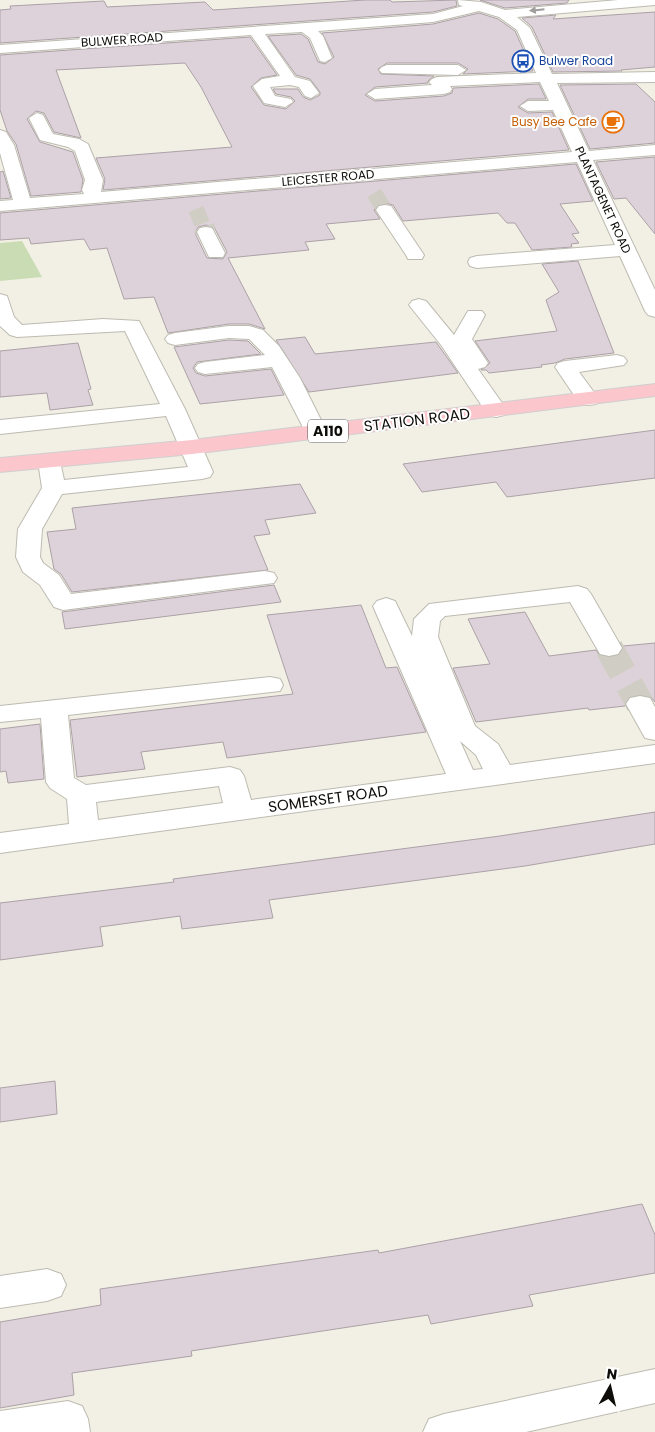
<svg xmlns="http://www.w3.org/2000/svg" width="655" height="1432" viewBox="0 0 655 1432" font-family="Poppins,sans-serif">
  <rect width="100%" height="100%" fill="#f2f0e5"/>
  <path fill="#cadcb4" d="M22 241 42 277 0 281V243Z"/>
  <g fill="#ddd2d9" stroke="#aba1a7" fill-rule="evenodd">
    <path d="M365 0H390L392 2 456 0 457 6 433 12 0 43V10L11 9 10 6 104 1 107 7 205 2 213 10Z"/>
    <path d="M480 0H569L567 3 505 8Z"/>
    <path d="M655 12V67L621 70 622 71 553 72 532 27 522 18 556 15 553 19Z"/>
    <path d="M479 13 498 19 515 31 533 71 463 74 468 69 458 63H387L378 69 381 74 434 76 428 81V83L375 87 365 95 375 101 444 96 452 93 453 88 539 84 546 99H528L518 107 528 113 552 112 569 150 103 190 105 179 96 158 232 147 201 87 185 63 56 70 81 138 54 132 44 113 36 111 27 119 40 142 73 152 83 180 81 192 31 196 16 144 7 131 0 110V55L250 37 277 75 261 78 251 87 264 105 286 109 295 101 291 97 276 94 273 89H298L303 97 310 100 320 95V92L310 79 296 75 268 36 301 34 308 39 318 62 325 64 334 57 322 33 433 24Z"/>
    <path d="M636 84 655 102V143L590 149 560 85Z"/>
    <path d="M655 157V234L626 198 614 199 596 162Z"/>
    <path d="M576 164 593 201 560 204 579 233 572 234 579 243 571 244 572 247 532 250 515 223H507L498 213 403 221 393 205 385 203 378 205 374 210 380 219 326 224 335 239 305 242 309 250 228 258 265 329 249 324H229L168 333 154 297 124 299 107 248 90 250 84 239 31 244 29 238 0 240V213ZM206 225 214 227 227 252 223 259 207 258 195 233 198 227Z"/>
    <path d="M3 171 11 198 0 199V172Z"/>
    <path d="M578 261 614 353 565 359 555 363 541 365 542 367 489 373 486 370H481L490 363 475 341 557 331 546 300 559 292 542 264Z"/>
    <path d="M305 337 315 354 436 342 458 373 309 392 276 340Z"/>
    <path d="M229 340 248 341 261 354 197 362 193 368 196 373 205 376 271 369 284 395 200 404 174 347Z"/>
    <path d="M78 343 91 389 88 390 93 405 50 410 47 393 0 397V351Z"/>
    <path d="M655 430V478L599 485 507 497 496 482 422 492 403 464Z"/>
    <path d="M300 484 316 513 265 520 270 534 254 536 268 570 72 592 61 574 54 569 47 532 76 529 72 508Z"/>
    <path d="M274 585 281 602 65 629 62 612Z"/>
    <path d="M361 605 386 668 397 667 426 732 227 758 223 742 141 752 145 769 77 777 70 720 293 694 267 615Z"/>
    <path d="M525 612 549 656 596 650 600 656 609 658 620 655 623 646 655 643V702L650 696 640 694 628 697 625 706 589 710 588 708 476 722 453 668 490 664 468 619Z"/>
    <path d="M40 724 44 779 8 783 6 771 0 772V729Z"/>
    <path d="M655 812V844L525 866 269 900 273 918 182 929 180 916 100 927 103 946 0 960V903L174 882 173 879 500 836Z"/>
    <path d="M55 1081 57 1114 0 1122V1088Z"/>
    <path d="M642 1204 655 1235V1273L529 1295 533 1306 431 1324 428 1315 191 1351 192 1356 72 1373 74 1395 0 1408V1322L101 1305 100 1289 378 1250 379 1253Z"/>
  </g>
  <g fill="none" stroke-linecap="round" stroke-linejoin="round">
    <g stroke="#d0cec4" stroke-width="16" stroke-dasharray="16 8" stroke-linecap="butt">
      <path d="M374 193 385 210"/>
      <path d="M196 209 204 228"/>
    </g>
    <path stroke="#d0cec4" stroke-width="21" stroke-dasharray="21 11" stroke-linecap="butt" d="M204 227 206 232"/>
    <path stroke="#d0cec4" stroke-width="28" stroke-dasharray="28 14" stroke-linecap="butt" d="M609 648 640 704"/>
    <g stroke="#bdbbb1" stroke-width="2">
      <g id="minor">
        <path d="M458 0 481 2 505 10 618 0H655V5L517 17 530 28 552 74 655 72V82L557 83 589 151 655 145V155L593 160 655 290V317L648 315 645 311 620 256 477 268 470 266 468 262 470 258 477 256 615 245 577 162 0 211V201L13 200 0 153V130L6 132 14 145 30 198 84 194 82 190 85 180 75 151 68 147 40 140 29 118 37 113 43 115 53 134 79 139 88 144 103 180 101 192 572 152 553 110 528 111 520 106 528 101H549L540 82 450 86 452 89 450 92 444 94 375 99 367 94 375 89 432 85 429 82 432 79 437 77 536 73 517 30 499 17 479 11 433 22 318 31 323 36 332 58 325 62 320 61 310 38 302 32 265 34 295 77 310 81 319 93 311 98 305 96 299 87 290 85 270 87 275 96 291 99 293 102 285 107 264 103 253 86 262 79 280 76 251 35 0 53V45L433 14 463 6 459 5Z"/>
        <path d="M387 65H458L466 70 458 75 382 73 379 70 382 67Z"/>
        <path d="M385 205 391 206 424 255 422 259H408L406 255 376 210 379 206Z"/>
        <path d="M206 227 212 228 225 253 223 257H209L197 232 200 228Z"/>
        <path d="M0 294 7 296 14 317 22 325 103 319 139 321 185 409 213 472 210 477 202 479 62 494 42 529 40 557 43 563 59 575 71 594 265 571 274 573 277 578 274 583 63 610 54 607 40 585 23 572 16 557 18 529 42 488 38 461 41 456 49 454 57 456 60 461 64 480 188 467 166 416 0 434V420L160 404 125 331 17 337 10 335 0 326Z"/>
        <path d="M419 299 426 301 454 335 468 311H482L485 315 472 339 488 363 485 367 478 369 507 410 504 415 496 417 488 415 441 345 409 305 412 301Z"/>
        <path d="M249 326 263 330 279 346 300 378 327 432 324 437 316 439 308 437 272 367 205 374 198 372 195 368 198 364 205 362 265 355 249 339 229 338 175 345 168 343 165 339 168 335 175 333 229 326Z"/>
        <path d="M617 355 624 357 627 361 624 365 579 372 599 399 596 404 588 405 580 404 555 367 558 363 565 361Z"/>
        <path d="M578 586 587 589 591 594 622 648 618 654 609 656 600 654 570 602 445 616 440 621 438 637 475 726 498 744 510 765 655 745V763L0 853V833L69 824 67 799 50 788 46 782 41 718 0 722V706L270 677 280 679 283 685 280 691 68 715 74 778 86 785 230 767 240 770 244 776 251 800 446 774 373 606 377 601 386 598 395 601 412 636 414 619 429 604ZM460 741 476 755 483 769 473 770ZM219 786 223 803 98 820 96 802Z"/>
        <path d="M640 696 650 698 655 707V740L645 738 626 704 630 698Z"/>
        <path d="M47 1269 61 1274 66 1285 61 1296 47 1301 0 1308V1276Z"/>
        <path d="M655 1369V1403L526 1432H423L429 1419 444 1414Z"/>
        <path d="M68 1401 82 1406 88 1419 90 1432H0V1411Z"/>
      </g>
    </g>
    <g stroke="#cfcfce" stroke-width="2">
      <path id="major" d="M655 384V396L192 454 0 472V458L192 440Z"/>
    </g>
    <use href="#minor" fill="#fff" fill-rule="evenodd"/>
    <use href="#major" fill="#fbc7cd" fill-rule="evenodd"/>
  </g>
  <defs><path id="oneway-solid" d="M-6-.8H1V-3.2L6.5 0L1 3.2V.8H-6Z" transform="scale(1.25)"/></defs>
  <use fill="#9f9e9d" href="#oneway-solid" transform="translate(537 10) rotate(174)"/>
  <defs>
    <g id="bus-ring" transform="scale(1.125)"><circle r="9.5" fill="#fff" stroke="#1a4fb4" stroke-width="1.5"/><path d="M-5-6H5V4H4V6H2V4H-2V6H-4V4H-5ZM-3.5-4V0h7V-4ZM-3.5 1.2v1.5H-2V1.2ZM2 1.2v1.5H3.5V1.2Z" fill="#1a4fb4"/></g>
    <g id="cafe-ring" transform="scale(1.125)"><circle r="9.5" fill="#fff" stroke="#e8710a" stroke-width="1.5"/><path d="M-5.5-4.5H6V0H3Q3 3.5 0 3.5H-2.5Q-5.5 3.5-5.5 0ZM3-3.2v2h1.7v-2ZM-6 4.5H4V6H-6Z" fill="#e8710a"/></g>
  </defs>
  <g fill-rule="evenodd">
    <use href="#bus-ring" x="523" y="61"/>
    <use href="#cafe-ring" x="613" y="122"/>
  </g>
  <g text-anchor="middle" stroke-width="4" stroke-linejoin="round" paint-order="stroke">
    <g font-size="12" fill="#0e0d0a" stroke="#fff">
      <text transform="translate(122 40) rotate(-4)" y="4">BULWER ROAD</text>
      <text transform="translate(328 178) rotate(-5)" y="4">LEICESTER ROAD</text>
      <text transform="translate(603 200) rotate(65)" y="4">PLANTAGENET ROAD</text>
    </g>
    <g font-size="12" fill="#164399" stroke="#fff" text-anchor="start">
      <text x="539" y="65">Bulwer Road</text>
    </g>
    <g font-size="12" fill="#c56008" stroke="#fff" text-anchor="end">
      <text x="597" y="126">Busy Bee Cafe</text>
    </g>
    <rect fill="#fff" stroke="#565654" stroke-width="1" x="308" y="419.5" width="40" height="23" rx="4"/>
    <g font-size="14" font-weight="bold" fill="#0e0d0a">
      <text x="328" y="436">A110</text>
    </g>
    <g font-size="15" fill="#0e0d0a" stroke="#fff">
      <text transform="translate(417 420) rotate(-7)" y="5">STATION ROAD</text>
      <text transform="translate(328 799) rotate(-8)" y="5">SOMERSET ROAD</text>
    </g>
  </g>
  <g transform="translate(610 1387) rotate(8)" stroke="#ffffff" stroke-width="4" paint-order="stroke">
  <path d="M0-4L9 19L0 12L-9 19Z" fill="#0e0d0a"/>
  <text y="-8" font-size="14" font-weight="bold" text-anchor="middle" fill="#0e0d0a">N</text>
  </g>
</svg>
